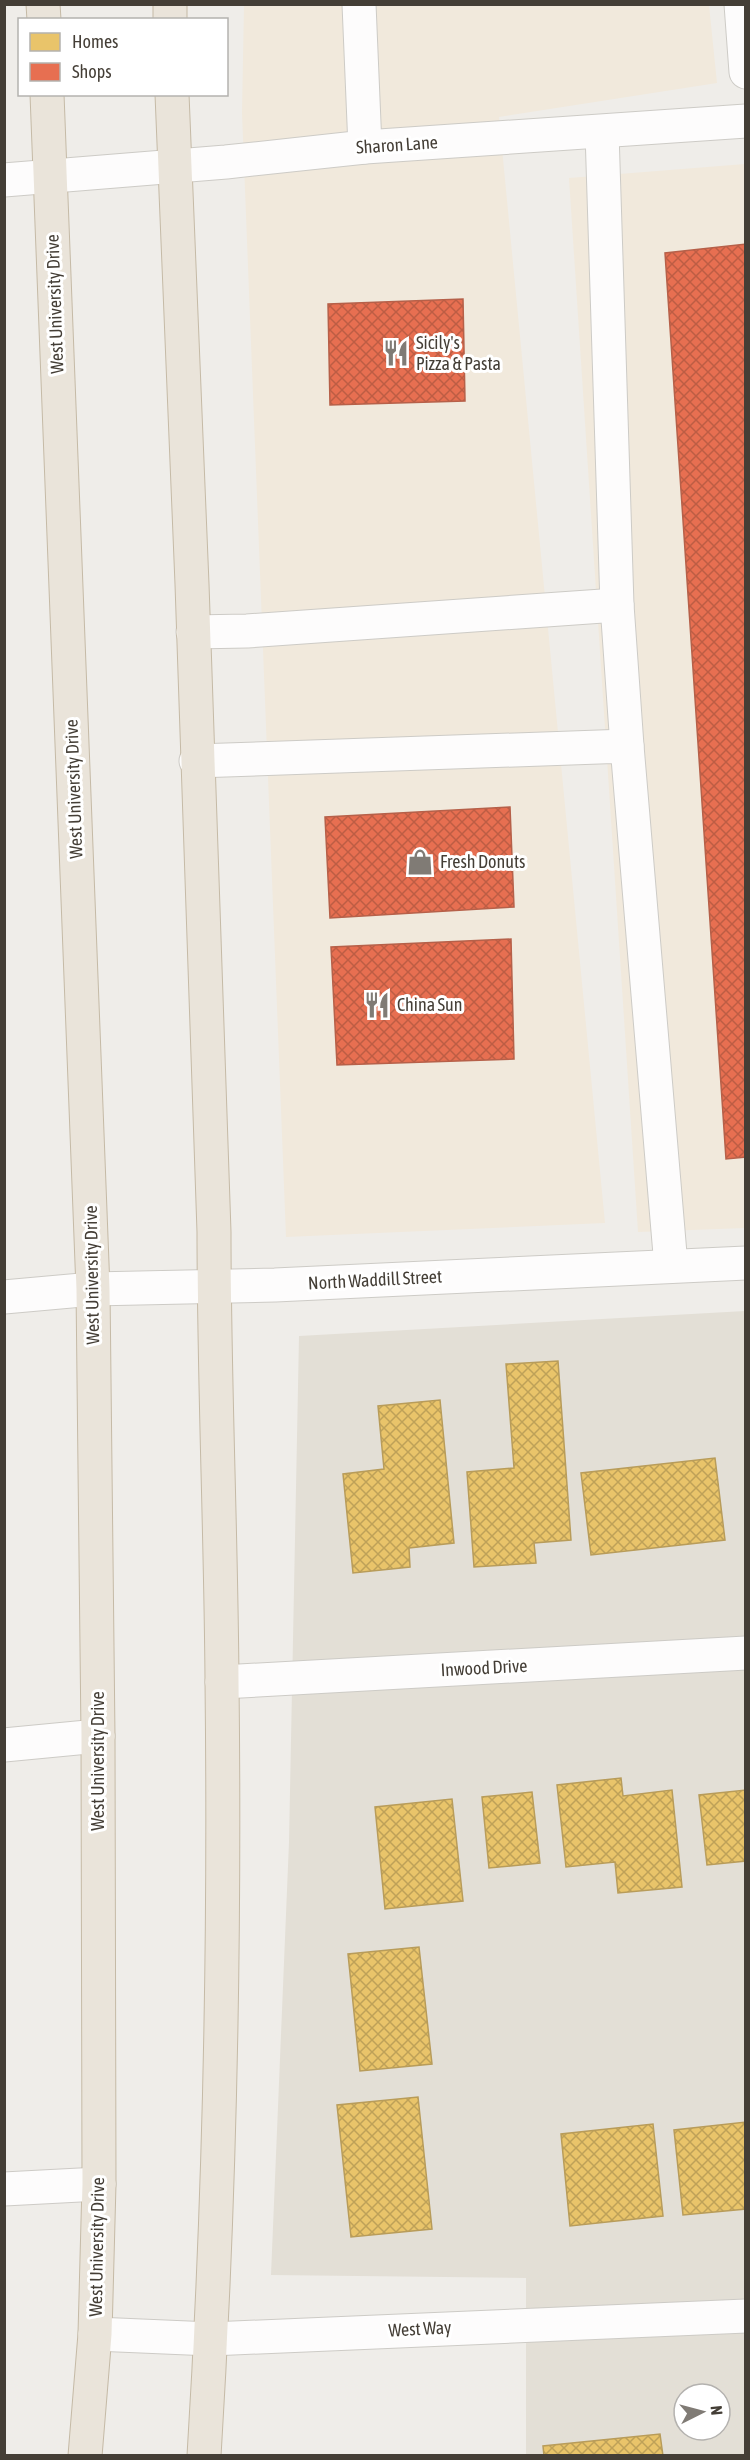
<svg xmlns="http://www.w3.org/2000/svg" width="750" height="2460" viewBox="0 0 750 2460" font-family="'Asap Condensed',sans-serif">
  <defs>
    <pattern id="homes-cross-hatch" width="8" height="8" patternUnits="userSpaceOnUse" patternTransform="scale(1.5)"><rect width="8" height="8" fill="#e9c46a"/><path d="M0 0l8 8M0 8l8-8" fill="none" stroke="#bea158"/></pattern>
    <pattern id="shops-cross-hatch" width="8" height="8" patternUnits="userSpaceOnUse" patternTransform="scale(1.5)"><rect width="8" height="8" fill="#e76f51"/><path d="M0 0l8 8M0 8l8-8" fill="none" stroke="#bd5d44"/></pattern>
  </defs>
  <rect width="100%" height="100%" fill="#efede9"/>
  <path fill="#e3dfd6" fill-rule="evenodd" d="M745 1311V2455H526V2278L271 2275 289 1842 299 1336ZM684 2394H720V2430H684Z"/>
  <g fill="#f1e9dc">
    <path d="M244 5H709L717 83 499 117 605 1223 286 1237 242 113Z"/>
    <path d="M745 164V1228L638 1232 569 178Z"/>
  </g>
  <g fill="url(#homes-cross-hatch)" stroke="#b89c5a" stroke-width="1.5">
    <path d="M558 1361 571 1540 534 1543 536 1563 474 1567 467 1472 514 1468 506 1364Z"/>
    <path d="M440 1400 454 1543 409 1548 410 1567 353 1573 343 1474 384 1469 378 1406Z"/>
    <path d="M715 1458 725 1540 591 1555 581 1473Z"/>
    <path d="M621 1778 623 1796 672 1790 682 1887 618 1893 615 1862 566 1867 557 1785Z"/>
    <path d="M746 1790V1861L707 1865 699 1795Z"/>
    <path d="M532 1792 540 1863 489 1868 482 1797Z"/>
    <path d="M452 1799 463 1901 385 1909 375 1807Z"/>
    <path d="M419 1947 432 2064 360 2071 348 1954Z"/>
    <path d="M418 2097 432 2229 351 2237 337 2105Z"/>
    <path d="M746 2122V2209L683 2215 674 2130Z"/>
    <path d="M653 2124 663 2216 570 2226 561 2134Z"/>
    <path d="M660 2434 663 2456H544L543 2446Z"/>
  </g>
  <g fill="url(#shops-cross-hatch)" stroke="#b66049" stroke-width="1.5">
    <path d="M746 244V1157L726 1159 665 253Z"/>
    <path d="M463 299 465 401 330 405 328 304Z"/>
    <path d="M510 807 514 907 330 918 325 817Z"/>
    <path d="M511 939 514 1059 337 1065 331 947Z"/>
  </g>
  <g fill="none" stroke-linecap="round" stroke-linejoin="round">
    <g stroke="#cdcbc6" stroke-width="35">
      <g id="minor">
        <path d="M359 4 365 147"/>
        <path d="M741 4 746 72"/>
        <path d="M602 132 617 605 627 746"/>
        <path d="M4 180 226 162 365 147 746 121"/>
        <path d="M193 632 247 631 617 605"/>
        <path d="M196 761 627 746 671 1266"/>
        <path d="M4 1297 93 1289 275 1285 746 1263"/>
        <path d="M222 1682 746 1653"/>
        <path d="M4 1745 98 1736"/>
        <path d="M4 2189 99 2184"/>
        <path d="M95 2334 211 2339 746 2316"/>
      </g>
    </g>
    <g stroke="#c5baa6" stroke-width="35">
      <g id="highway">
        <path d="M43 4 44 20"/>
        <path d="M170 4V20"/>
        <path d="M47 94 93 1289 98 1736 99 2184 95 2334 85 2456"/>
        <path d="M172 94 192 584 214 1232C214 1382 221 1531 222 1681 225 1939 220 2198 204 2456"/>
      </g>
    </g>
    <use href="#minor" stroke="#fdfcfc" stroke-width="33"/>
    <use href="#highway" stroke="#eae4da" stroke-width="33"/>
  </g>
  <defs>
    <g id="restaurant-bare" transform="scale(2.07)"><path d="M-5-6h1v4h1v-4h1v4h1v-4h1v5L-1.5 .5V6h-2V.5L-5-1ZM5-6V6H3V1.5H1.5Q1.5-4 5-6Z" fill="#807b75" stroke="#fff" stroke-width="2.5" paint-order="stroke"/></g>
    <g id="shop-bare" transform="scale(2.07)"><path d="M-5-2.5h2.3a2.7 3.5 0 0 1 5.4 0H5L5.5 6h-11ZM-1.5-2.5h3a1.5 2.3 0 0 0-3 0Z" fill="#807b75" stroke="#fff" stroke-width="2.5" paint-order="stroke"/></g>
  </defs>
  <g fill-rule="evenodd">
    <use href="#restaurant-bare" x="396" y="353"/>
    <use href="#shop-bare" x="420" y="862"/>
    <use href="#restaurant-bare" x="377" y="1005"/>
  </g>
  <g text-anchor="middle" stroke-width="6" stroke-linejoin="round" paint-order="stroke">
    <g font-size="18" fill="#443e36" stroke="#fff">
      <text transform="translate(397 145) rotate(-4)" y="6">Sharon Lane</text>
      <text transform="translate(55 304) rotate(-92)" y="6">West University Drive</text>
      <text transform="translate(74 789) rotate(-92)" y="6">West University Drive</text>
      <text transform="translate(92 1275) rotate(-91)" y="6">West University Drive</text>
      <text transform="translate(375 1280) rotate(-3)" y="6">North Waddill Street</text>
      <text transform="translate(484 1668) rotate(-3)" y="6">Inwood Drive</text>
      <text transform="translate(98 1761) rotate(-90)" y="6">West University Drive</text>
      <text transform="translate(97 2247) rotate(-89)" y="6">West University Drive</text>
      <text transform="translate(420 2329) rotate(-3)" y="6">West Way</text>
    </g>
    <g font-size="18" fill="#443e36" stroke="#fff" text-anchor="start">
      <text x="416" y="349">Sicily's<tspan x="416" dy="21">Pizza &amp; Pasta</tspan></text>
      <text x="440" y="868">Fresh Donuts</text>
      <text x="397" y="1011">China Sun</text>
    </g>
  </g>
  <rect width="750" height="2460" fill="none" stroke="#443e36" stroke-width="12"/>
  <rect x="18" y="18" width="210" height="78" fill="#ffffff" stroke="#b4b2af" stroke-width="1.5"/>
  <rect x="30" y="33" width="30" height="18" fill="#e9c46a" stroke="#b4b2af" stroke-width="1.5"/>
  <text x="72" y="48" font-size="18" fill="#443e36">Homes</text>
  <rect x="30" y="63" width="30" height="18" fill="#e76f51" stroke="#b4b2af" stroke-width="1.5"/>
  <text x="72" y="78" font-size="18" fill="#443e36">Shops</text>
  <g transform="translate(702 2412) rotate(84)"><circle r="28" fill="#ffffff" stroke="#b4b2af" stroke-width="1.5"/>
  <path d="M0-4.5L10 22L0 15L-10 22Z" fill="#807b75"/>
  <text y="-9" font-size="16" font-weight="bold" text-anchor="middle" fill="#443e36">N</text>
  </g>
</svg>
